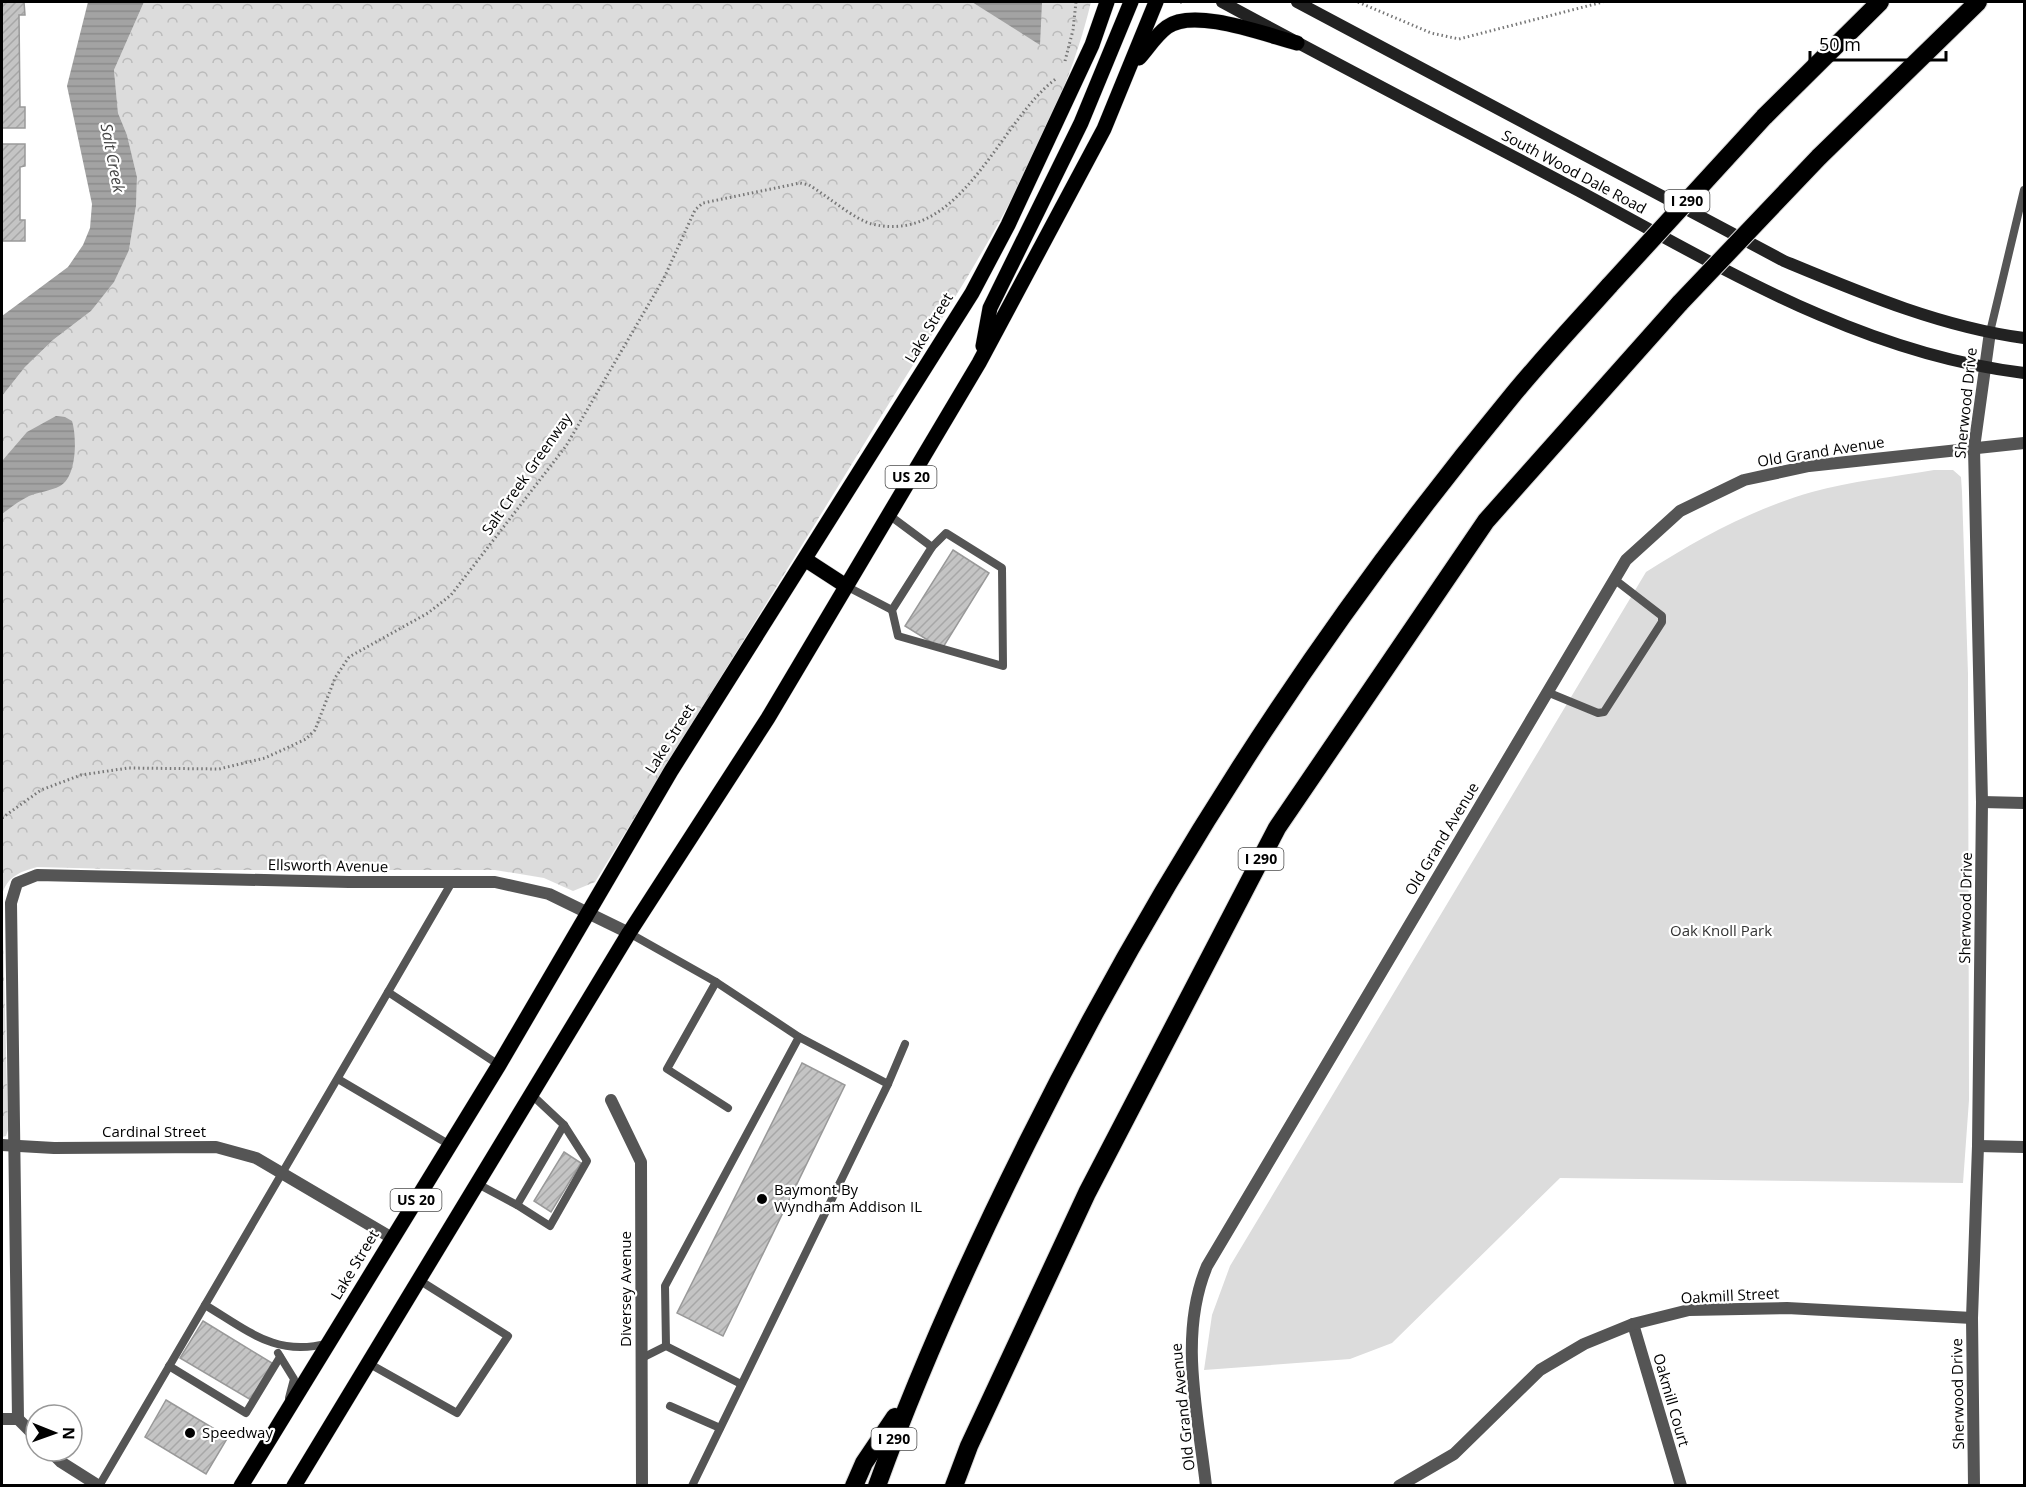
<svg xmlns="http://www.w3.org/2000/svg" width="2026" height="1487" viewBox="0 0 2026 1487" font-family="'Open Sans',sans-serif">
  <defs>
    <pattern id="forest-crowns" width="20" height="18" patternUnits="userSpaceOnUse" patternTransform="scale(1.5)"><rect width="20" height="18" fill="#dcdcdc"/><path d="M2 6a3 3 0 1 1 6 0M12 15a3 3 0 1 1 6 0" fill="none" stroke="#bbb"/></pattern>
    <pattern id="water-rules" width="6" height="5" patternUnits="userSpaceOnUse" patternTransform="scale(1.5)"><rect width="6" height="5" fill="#a3a3a3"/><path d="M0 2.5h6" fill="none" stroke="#8b8b8b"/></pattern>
    <pattern id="building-hatch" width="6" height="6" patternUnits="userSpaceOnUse" patternTransform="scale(1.5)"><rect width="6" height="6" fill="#c4c4c4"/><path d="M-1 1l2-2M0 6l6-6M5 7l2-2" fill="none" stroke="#a7a7a7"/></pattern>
  </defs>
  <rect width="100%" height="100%" fill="#fff"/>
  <path fill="#dcdcdc" d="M1934 470H1953L1961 477 1962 492 1968 674 1969 1100 1963 1183 1560 1178 1392 1343 1350 1359 1204 1370 1212 1315 1230 1266 1646 572C1698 539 1752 509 1812 492 1851 481 1894 477 1934 470Z"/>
  <path fill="url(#forest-crowns)" d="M144 2H1091C1056 148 959 290 880 418 785 573 690 727 595 882L573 891 544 878 495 870H147L37 867C19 872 7 877 2 895L8 1130 6 1136 2 1137V396L25 367 53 340 91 311 129 250 136 206 137 177 127 135 118 113 114 70Z"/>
  <g fill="url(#water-rules)">
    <path d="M88 2H144L114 70 118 113 127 135 137 177 136 206 129 250 114 282 91 311 53 340 25 367 2 396V316L68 267 83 245 90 228 92 204 67 86Z"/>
    <path d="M972 2H1042L1040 45Z"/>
    <path d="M56 416 65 417 72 421C77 437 77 477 60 486 51 491 38 492 29 496 19 501 10 508 2 514V461L27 432Z"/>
  </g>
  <g fill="url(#building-hatch)" stroke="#999" stroke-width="1.5">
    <path d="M2 2H24L25 15H19L20 107H25V128H2Z"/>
    <path d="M2 144H25V166L20 167V220H25V241H2Z"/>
    <path d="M953 550 989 573 942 649 905 626Z"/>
    <path d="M802 1063 845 1085 723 1336 677 1313Z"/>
    <path d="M564 1152 581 1163 551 1212 534 1201Z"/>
    <path d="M203 1321 272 1363 251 1400 180 1358Z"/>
    <path d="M166 1400 228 1437 206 1474 145 1437Z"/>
  </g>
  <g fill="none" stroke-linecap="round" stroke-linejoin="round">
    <g stroke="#dbdbdb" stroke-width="16">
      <g id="primary">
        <path d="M1139 58C1148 48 1156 35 1167 27 1194 7 1266 35 1297 43"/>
        <path d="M983 346 990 308 1081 123 1131 2"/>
        <path d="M806 560 846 586"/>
        <path d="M241 1486 499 1065 671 771 972 293 1008 225 1092 45 1107 2"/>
        <path d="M294 1486 629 933 768 718 979 363 1104 129 1156 2"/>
      </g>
    </g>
    <g stroke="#dbdbdb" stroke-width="20">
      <g id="motorway">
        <path d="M1764 117 1880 2"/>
        <path d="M1819 157 1978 2"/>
        <path d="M854 1486 864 1463 895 1417"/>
        <path d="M877 1486C920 1367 972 1253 1028 1141 1160 876 1322 625 1511 397 1542 359 1577 322 1610 285"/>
        <path d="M954 1486 969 1446 1087 1193 1277 828 1486 521 1680 303"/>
      </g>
    </g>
    <g stroke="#777" stroke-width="3" stroke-dasharray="1.5 3" stroke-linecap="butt">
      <path d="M1181 2 1182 3"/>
      <path d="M1358 2 1431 33 1459 39 1603 2"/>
      <path d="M1065 61 1073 30 1076 2"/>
      <path d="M2 818 41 790 81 775 128 768 219 769 265 758 306 739 315 730 335 678 349 657 428 613 451 595 566 446 664 278 695 210 703 203 800 183 809 185C826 195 855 220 872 224 962 246 999 120 1057 78"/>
    </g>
    <g stroke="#555" stroke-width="8">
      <path d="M1990 332 2024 190"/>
      <path d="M889 515 932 547"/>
      <path d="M946 533 1002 568 1003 666 898 636 892 610 932 547Z"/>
      <path d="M846 586 892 610"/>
      <path d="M1547 692 1598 713 1604 712 1662 622V616L1614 579"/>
      <path d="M629 933 716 982 799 1037 888 1084 692 1486"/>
      <path d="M716 982 667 1069 728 1108"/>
      <path d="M388 992 452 882"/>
      <path d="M338 1079 450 1145"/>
      <path d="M888 1084 905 1044"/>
      <path d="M476 1183 517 1205 564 1125 532 1095"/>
      <path d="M517 1205 550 1226 587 1161 564 1125"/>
      <path d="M328 1343C277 1358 247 1330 205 1305L388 992 499 1065"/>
      <path d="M666 1346 665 1286 799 1037"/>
      <path d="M666 1346 741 1384"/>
      <path d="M278 1353 294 1379 289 1398"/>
      <path d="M642 1358 666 1346"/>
      <path d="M368 1363 457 1413 508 1336 419 1280"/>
      <path d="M169 1366 246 1413 280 1357"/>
      <path d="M670 1406 720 1428"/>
      <path d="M99 1486 205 1305"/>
    </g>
    <g stroke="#555" stroke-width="12">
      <path d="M1982 802 2024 803"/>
      <path d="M611 1100 641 1162 642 1486"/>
      <path d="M2 1145 54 1148 216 1147 256 1158 392 1238"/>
      <path d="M1978 1146 2024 1147"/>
      <path d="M1633 1324 1681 1486"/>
      <path d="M2 1419H18L36 1437"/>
      <path d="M18 1419 11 903 17 883 37 875 349 882H495L549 894 629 933"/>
      <path d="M50 1451 61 1462 99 1486"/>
      <path d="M1206 1486C1198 1413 1178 1335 1207 1266L1626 560 1680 511 1744 480 1809 466 2024 443"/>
      <path d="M1399 1486 1454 1454 1540 1370 1584 1344 1633 1324 1689 1310 1787 1308 1972 1318"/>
      <path d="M1974 1486 1972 1318 1978 1146 1982 802 1974 448 1990 332"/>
    </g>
    <g stroke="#222" stroke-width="12">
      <path d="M1222 2C1340 66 1460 128 1579 191 1720 267 1862 354 2024 373"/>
      <path d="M1297 2 1784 261C1861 293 1941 327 2024 338"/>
    </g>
    <use href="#primary" stroke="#000" stroke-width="15"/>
    <use href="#motorway" stroke="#000" stroke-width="18"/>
    <g stroke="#dbdbdb" stroke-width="20" stroke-linecap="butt">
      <g id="motorway-bridge">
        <path d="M1610 285 1764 117"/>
        <path d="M1680 303 1819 157"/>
      </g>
    </g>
    <use href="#motorway-bridge" stroke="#000" stroke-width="18"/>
  </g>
  <g fill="#000" stroke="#fff" stroke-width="2">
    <circle cx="762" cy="1199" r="6"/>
    <circle cx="190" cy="1433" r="6"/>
  </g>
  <g text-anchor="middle" stroke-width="4.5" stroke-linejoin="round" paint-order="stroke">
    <g fill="#fff" stroke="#4c4c4c" stroke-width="1.5">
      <rect x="1664.5" y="190" width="45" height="22" rx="4.5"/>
      <rect x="885.5" y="466" width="51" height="22" rx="4.5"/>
      <rect x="1238.5" y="848" width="45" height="22" rx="4.5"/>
      <rect x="390.5" y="1189" width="51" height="22" rx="4.5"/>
      <rect x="871.5" y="1428" width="45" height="22" rx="4.5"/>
    </g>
    <g font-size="14" font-weight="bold" fill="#000">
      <text x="1687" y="206">I 290</text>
      <text x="911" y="482">US 20</text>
      <text x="1261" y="864">I 290</text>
      <text x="416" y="1205">US 20</text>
      <text x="894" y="1444">I 290</text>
    </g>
    <g font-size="15" fill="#000" stroke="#fff">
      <text transform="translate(1574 172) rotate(28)" y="5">South Wood Dale Road</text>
      <text transform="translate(929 328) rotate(-59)" y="5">Lake Street</text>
      <text transform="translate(1966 403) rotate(-84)" y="5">Sherwood Drive</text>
      <text transform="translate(1821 452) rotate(-9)" y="5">Old Grand Avenue</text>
      <text transform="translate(527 474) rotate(-55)" y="5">Salt Creek Greenway</text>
      <text transform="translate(670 739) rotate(-58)" y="5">Lake Street</text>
      <text transform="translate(1442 839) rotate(-59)" y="5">Old Grand Avenue</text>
      <text transform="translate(328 866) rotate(1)" y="5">Ellsworth Avenue</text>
      <text transform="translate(1966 908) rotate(-89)" y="5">Sherwood Drive</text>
      <text x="154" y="1137">Cardinal Street</text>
      <text transform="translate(355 1265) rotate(-59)" y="5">Lake Street</text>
      <text transform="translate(626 1289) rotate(-90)" y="5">Diversey Avenue</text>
      <text transform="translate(1730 1296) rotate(-3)" y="5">Oakmill Street</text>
      <text transform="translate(1958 1394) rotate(-91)" y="5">Sherwood Drive</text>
      <text transform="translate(1671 1400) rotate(74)" y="5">Oakmill Court</text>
      <text transform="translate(1183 1407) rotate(-96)" y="5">Old Grand Avenue</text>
    </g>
    <g font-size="15" fill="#333" stroke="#fff">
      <text x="1721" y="936">Oak Knoll Park</text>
    </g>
    <g font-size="15" fill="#000" stroke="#fff" text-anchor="start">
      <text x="774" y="1195">Baymont By<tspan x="774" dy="17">Wyndham Addison IL</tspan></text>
      <text x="202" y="1438">Speedway</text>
    </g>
    <g font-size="16" font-style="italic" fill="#444" stroke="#fff">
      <text transform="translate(113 158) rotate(79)" y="6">Salt Creek</text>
    </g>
  </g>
  <rect width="2026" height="1487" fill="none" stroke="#000000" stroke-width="6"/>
  <g transform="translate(54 1433) rotate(91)"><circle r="28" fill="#ffffff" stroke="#999999" stroke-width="1.5"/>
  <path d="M0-4.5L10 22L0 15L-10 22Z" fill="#000000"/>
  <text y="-9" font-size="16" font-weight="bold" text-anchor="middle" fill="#000000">N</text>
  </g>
  <path d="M1810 51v9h136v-9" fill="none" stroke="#000000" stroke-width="3"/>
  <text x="1819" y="51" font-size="18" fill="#000000" stroke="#ffffff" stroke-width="4.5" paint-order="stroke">50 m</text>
</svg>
